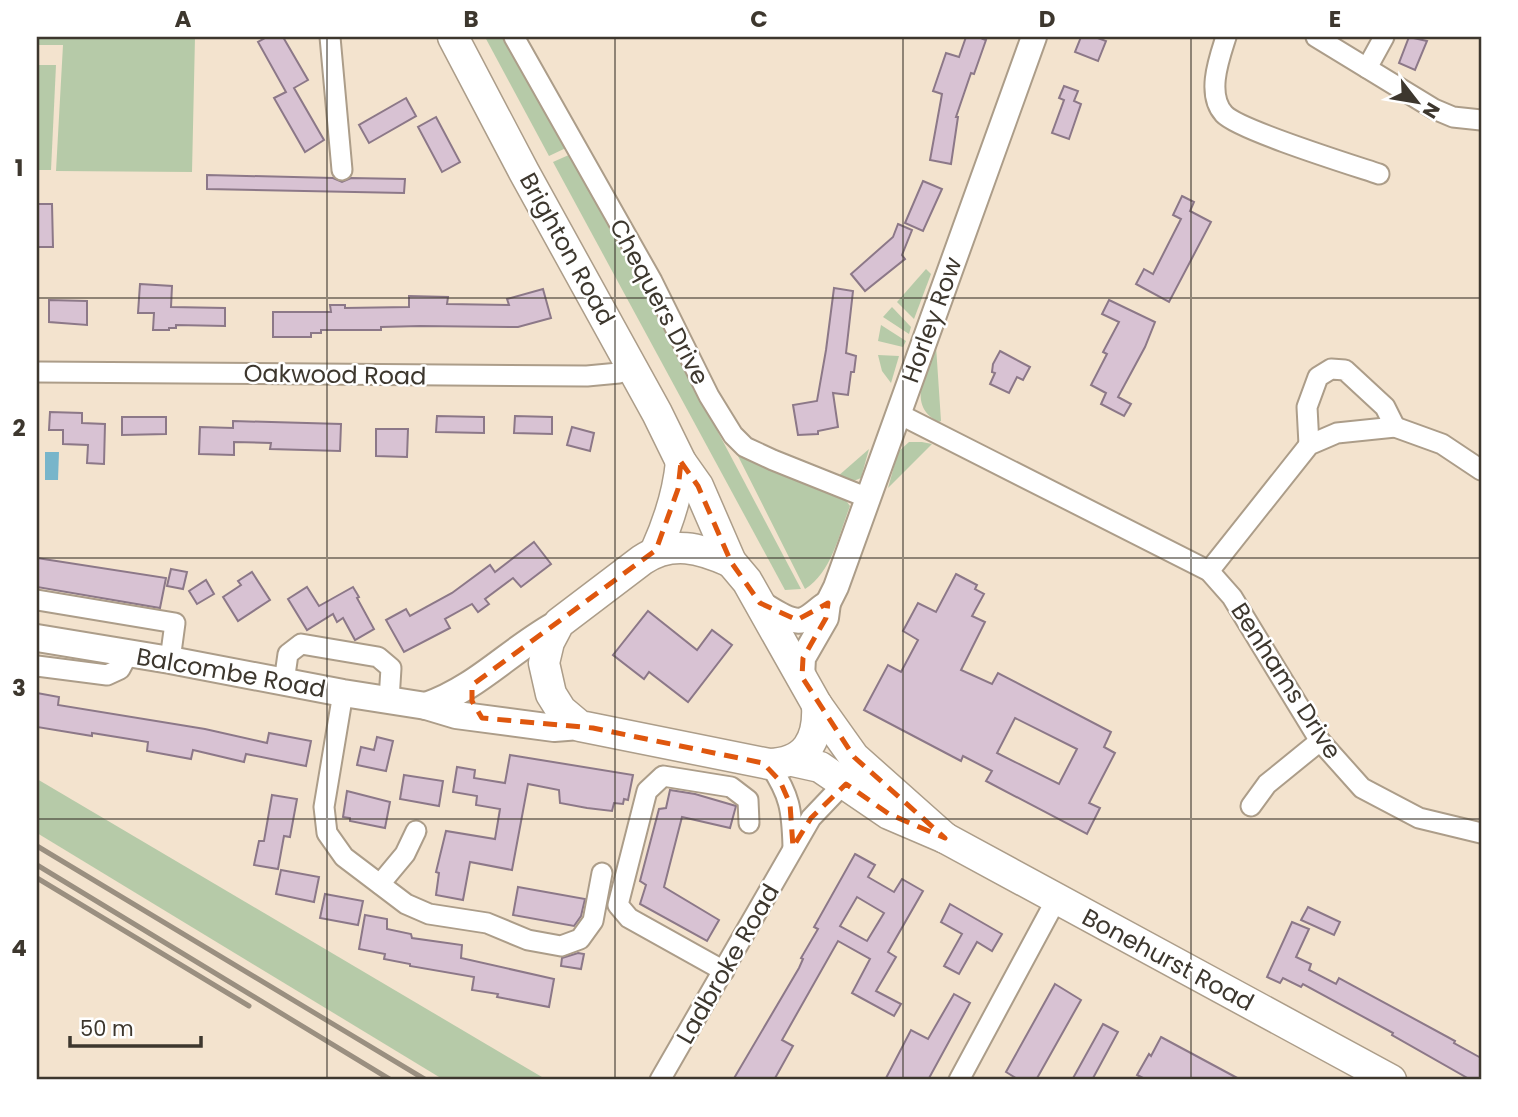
<svg xmlns="http://www.w3.org/2000/svg" width="1518" height="1117" viewBox="0 0 1518 1117" font-family="Poppins,sans-serif">
  <rect width="100%" height="100%" fill="#f3e3ce"/>
  <g fill="#b6caa8">
    <path d="M37 37H195L192 172 56 171 63 45H37Z"/>
    <path d="M485 37H508L568 147 549 156Z"/>
    <path d="M37 65H56L51 170H37Z"/>
    <path d="M571 154 801 589 785 590 553 162Z"/>
    <path d="M926 269 931 274 914 319 897 302Z"/>
    <path d="M892 307 911 327 909 334 883 317Z"/>
    <path d="M881 325 906 341 903 347 878 341Z"/>
    <path d="M936 346 941 421 939 422C906 406 926 372 936 346Z"/>
    <path d="M878 355 899 356 891 383 882 371Z"/>
    <path d="M909 442H922L932 444 888 488 898 452Z"/>
    <path d="M869 449 861 478 851 482 837 477Z"/>
    <path d="M735 450 842 495 850 506C839 534 832 572 805 589Z"/>
    <path d="M37 779 547 1080H444L37 833Z"/>
  </g>
  <path fill="#78b5ca" d="M45 452H59L58 480H45Z"/>
  <g fill="#d8c2d3" stroke="#8c7888" stroke-width="2" fill-rule="evenodd">
    <path d="M267 37H283L308 80 294 88 324 140 305 152 274 98 286 92 258 42Z"/>
    <path d="M966 37H985L983 39 986 40 974 74 971 73 956 117H958L951 164 930 160 942 94 933 91 946 53 959 57Z"/>
    <path d="M1081 37H1095L1106 41 1098 61 1075 52Z"/>
    <path d="M1409 37 1427 41 1415 70 1399 63Z"/>
    <path d="M1064 86 1078 91 1074 101 1081 104 1069 139 1052 133 1064 100 1059 98Z"/>
    <path d="M406 98 416 116 369 143 359 125Z"/>
    <path d="M436 117 460 162 442 172 418 127Z"/>
    <path d="M207 175 333 178 342 182 351 178 405 179 404 193 207 189Z"/>
    <path d="M923 181 942 189 923 231 905 223Z"/>
    <path d="M1182 196 1194 202 1190 211 1211 222 1169 302 1136 284 1144 269 1153 274 1181 219 1173 215Z"/>
    <path d="M37 204H52L53 247H37Z"/>
    <path d="M898 224 912 230 902 255 905 259 865 291 851 274 893 237Z"/>
    <path d="M140 284 172 286 171 307 225 308V326L176 325V328H169V330H153L154 313H138Z"/>
    <path d="M834 288 853 291 846 353 856 356 854 372H851L848 395 833 393 838 427 818 431V434L798 435 793 405 817 401 826 350Z"/>
    <path d="M543 289 551 318 518 327 420 326 381 327V330H321V333H311V337H273V312H331L330 305H345V308L409 307V296L448 297 447 304 509 305 507 299Z"/>
    <path d="M49 300 87 301V325L49 322Z"/>
    <path d="M1109 300 1155 322 1145 347 1118 397 1131 404 1124 416 1101 404 1106 393 1091 385 1107 354 1103 352 1119 322 1102 314Z"/>
    <path d="M1000 351 1030 367 1023 380 1017 377 1009 393 990 384 995 373 992 372 993 364Z"/>
    <path d="M50 412 82 413V423L105 424 104 464 87 463 88 445 63 444V430H49Z"/>
    <path d="M437 416 484 417V433L436 432Z"/>
    <path d="M515 416 552 417V434L514 433Z"/>
    <path d="M122 417H166V434L122 435Z"/>
    <path d="M233 421 341 424 340 451 270 449 271 443 234 442V455L199 454 200 427 233 428Z"/>
    <path d="M572 427 594 433 590 451 567 445Z"/>
    <path d="M376 429H408L407 457 376 456Z"/>
    <path d="M534 542 551 564 521 587 513 578 485 599 489 604 478 612 472 604 445 619 450 628 404 652 386 620 406 609 410 616 452 593 490 565 495 572Z"/>
    <path d="M37 558 166 578 160 608 37 587Z"/>
    <path d="M171 569 187 572 183 589 167 586Z"/>
    <path d="M252 572 270 600 238 621 223 597 241 585 238 581Z"/>
    <path d="M956 574 977 585 975 589 984 594 972 616 985 622 961 670 992 684 998 673 1111 732 1104 747 1115 753 1089 803 1100 808 1087 834 986 781 992 771 963 756 961 761 864 710 888 665 901 672 918 640 903 631 918 603 936 612ZM1015 718 1077 749 1059 784 997 753Z"/>
    <path d="M206 580 214 594 197 604 189 591Z"/>
    <path d="M307 587 319 606 353 587 359 597 357 598 374 629 355 640 343 618 337 622 333 614 307 630 288 599Z"/>
    <path d="M648 611 697 650 712 630 732 645 688 702 649 672 644 679 613 655Z"/>
    <path d="M37 693 59 697 58 705 205 729 267 743 269 733 311 741 306 766 246 754 244 762 193 750 191 759 147 751 148 742 92 733V736L37 727Z"/>
    <path d="M377 737 393 741 386 771 357 765 361 747 374 750Z"/>
    <path d="M510 755 633 775 628 800 624 799 623 804 614 803 612 811 587 808 560 803 559 790 528 784 512 870 470 862 463 900 436 895 439 873 436 872 446 831 495 839 500 809 476 805 477 796 453 792 457 767 475 770 474 778 505 783Z"/>
    <path d="M404 775 443 781 439 806 400 799Z"/>
    <path d="M670 790 695 794 736 806 730 828 682 817 664 887 719 920 707 941 640 904 646 885 640 881 659 809 666 808Z"/>
    <path d="M347 791 390 802 385 828 350 821V818L343 817Z"/>
    <path d="M272 795 297 799 290 837 284 836 278 869 254 865 259 841H264Z"/>
    <path d="M855 854 875 865 868 877 894 892 902 879 923 891 888 952 896 957 876 991 901 1004 894 1016 852 993 870 959 838 941 782 1040 793 1046 774 1080H733L799 968 803 959 801 958 818 929 814 927ZM857 897 884 913 867 941 840 926Z"/>
    <path d="M281 870 319 877 314 902 276 894Z"/>
    <path d="M518 887 585 899 581 916 574 926 513 915Z"/>
    <path d="M325 894 363 901 358 925 320 918Z"/>
    <path d="M950 904 1002 934 992 951 977 942 959 974 944 966 962 934 941 922Z"/>
    <path d="M1308 907 1340 922 1334 935 1301 920Z"/>
    <path d="M365 915 387 919V929L411 934 412 938 462 945 461 958 554 979 549 1007 497 997 498 994 472 990 474 977 410 966V964L384 959 385 954 359 949Z"/>
    <path d="M1292 922 1309 929 1296 957 1311 964 1309 970 1336 984 1339 978 1455 1041 1454 1043 1481 1058V1080H1471L1392 1035 1393 1033 1303 984 1301 987 1283 978 1280 983 1267 977Z"/>
    <path d="M578 953 584 954 581 969 561 966 562 958Z"/>
    <path d="M1055 984 1081 1000 1036 1080H1019L1006 1072Z"/>
    <path d="M954 994 970 1003 928 1080H885L911 1030 928 1039Z"/>
    <path d="M1103 1024 1118 1032 1092 1080H1072Z"/>
    <path d="M1161 1037 1241 1080H1147L1137 1075 1149 1054 1151 1056Z"/>
  </g>
  <g fill="none" stroke-linecap="round" stroke-linejoin="round">
    <g stroke="#ac9d89" stroke-width="23">
      <g id="minor">
        <path d="M330 37 342 170"/>
        <path d="M514 37 652 281 709 396 733 435 745 447 773 460 868 498"/>
        <path d="M1226 37C1219 59 1206 94 1224 114 1239 130 1352 165 1379 174"/>
        <path d="M1316 37 1434 109 1453 117 1481 120"/>
        <path d="M1367 68 1384 37"/>
        <path d="M37 372 587 376 619 373 631 366"/>
        <path d="M899 414 1209 571 1232 597 1320 741 1362 788 1419 818 1481 833"/>
        <path d="M1309 445 1307 407 1318 377 1331 369 1345 370 1385 407 1395 427"/>
        <path d="M1209 571 1309 445 1337 433 1395 427 1442 444 1481 470"/>
        <path d="M37 600 175 623 170 660"/>
        <path d="M37 666 107 675 120 669 128 654"/>
        <path d="M284 682 288 654 301 644 378 657 391 668 389 700"/>
        <path d="M343 693 324 807 327 833 344 857 406 904 429 914 487 923 528 940 561 946 580 939 593 921 602 873"/>
        <path d="M769 764C790 795 792 810 793 847"/>
        <path d="M1251 806 1267 784 1320 741"/>
        <path d="M380 884 405 854 416 831"/>
        <path d="M724 971 629 918 618 905 647 791 663 776 731 787 748 800 749 823"/>
        <path d="M660 1080 811 818 850 777"/>
        <path d="M959 1080 1056 900"/>
      </g>
    </g>
    <g stroke="#ac9d89" stroke-width="28">
      <g id="tertiary">
        <path d="M760 603C771 609 790 624 803 620 812 617 820 607 828 603"/>
        <path d="M802 677 803 658 826 618 828 603 836 587 871 490 1034 37"/>
      </g>
    </g>
    <g stroke="#ac9d89" stroke-width="30">
      <g id="secondary">
        <path d="M37 638 170 660 343 693 426 706 456 715 554 728 580 726"/>
        <path d="M426 706C478 688 512 648 559 623"/>
      </g>
    </g>
    <g stroke="#ac9d89" stroke-width="33">
      <g id="primary">
        <path d="M453 37 524 172 657 413 681 462 698 486 731 562 747 581 817 705 854 757 945 838"/>
        <path d="M656 550C669 521 678 494 681 462"/>
        <path d="M731 562C700 548 672 540 642 560L559 623 549 642 544 663 551 694 561 710 580 726 769 764C806 763 819 740 817 705"/>
        <path d="M793 761 820 767 889 814 945 838 1391 1080"/>
      </g>
    </g>
    <use href="#minor" stroke="#fff" stroke-width="19"/>
    <use href="#tertiary" stroke="#fff" stroke-width="24"/>
    <use href="#secondary" stroke="#fff" stroke-width="26"/>
    <use href="#primary" stroke="#fff" stroke-width="30"/>
    <g stroke="#9a8f80" stroke-width="5">
      <path d="M37 846 426 1080"/>
      <path d="M37 865 391 1080"/>
      <path d="M37 878 249 1006"/>
    </g>
  </g>
  <path fill="none" stroke="#df570e" stroke-width="5" stroke-dasharray="14 9" stroke-linejoin="round" d="M681 462 698 486 731 562 760 603 797 620 828 603 826 618 803 658 802 677 854 757 945 838 889 814 846 784 811 818 793 847 790 804 780 781 763 763 593 728 482 718 472 701V685L656 550 678 489Z"/>
  <path fill="none" stroke="#3d372e" stroke-width="2" stroke-opacity="0.55" d="M327 37V1080M615 37V1080M903 37V1080M1191 37V1080M37 298H1481M37 558H1481M37 819H1481"/>
  <g text-anchor="middle" stroke-width="5" stroke-linejoin="round" paint-order="stroke">
    <g font-size="24" fill="#3d372e" stroke="#fff">
      <text transform="translate(567 249) rotate(61)" y="8">Brighton Road</text>
      <text transform="translate(659 302) rotate(62)" y="8">Chequers Drive</text>
      <text transform="translate(932 320) rotate(-70)" y="8">Horley Row</text>
      <text transform="translate(335 375) rotate(1)" y="8">Oakwood Road</text>
      <text transform="translate(231 673) rotate(10)" y="8">Balcombe Road</text>
      <text transform="translate(1286 681) rotate(57)" y="8">Benhams Drive</text>
      <text transform="translate(1168 960) rotate(28)" y="8">Bonehurst Road</text>
      <text transform="translate(728 964) rotate(-60)" y="8">Ladbroke Road</text>
    </g>
  </g>
  <rect width="1518" height="1117" fill="none" stroke="#ffffff" stroke-width="77"/>
  <g transform="translate(1417 102) rotate(121)" stroke="#ffffff" stroke-width="5" paint-order="stroke">
  <path d="M0-5L12 26L0 18L-12 26Z" fill="#3d372e"/>
  <text y="-10" font-size="19" font-weight="bold" text-anchor="middle" fill="#3d372e">N</text>
  </g>
  <path d="M70 1036v10h131v-10" fill="none" stroke="#3d372e" stroke-width="3.5"/>
  <text x="80" y="1036" font-size="21" fill="#3d372e" stroke="#ffffff" stroke-width="5" paint-order="stroke">50 m</text>
  <rect x="38" y="38" width="1442" height="1040" fill="none" stroke="#3d372e" stroke-width="2.5"/>
  <g font-size="23" text-anchor="middle" font-weight="bold" fill="#3d372e">
    <text x="183" y="27">A</text>
    <text x="471" y="27">B</text>
    <text x="759" y="27">C</text>
    <text x="1047" y="27">D</text>
    <text x="1335" y="27">E</text>
    <text x="19" y="176">1</text>
    <text x="19" y="436">2</text>
    <text x="19" y="696">3</text>
    <text x="19" y="956">4</text>
  </g>
</svg>
